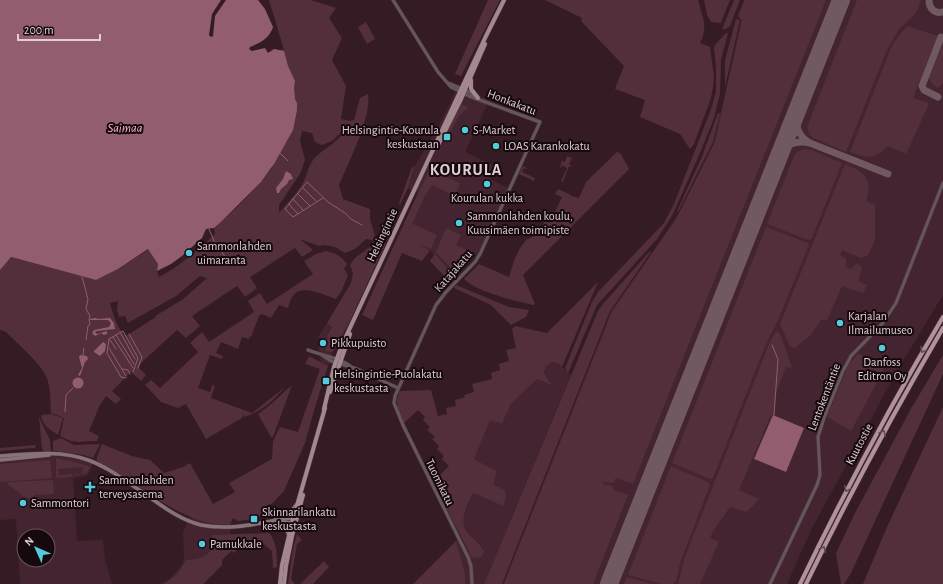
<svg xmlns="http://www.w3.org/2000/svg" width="943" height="584" viewBox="0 0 943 584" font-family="'Alegreya Sans',sans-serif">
  <rect width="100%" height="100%" fill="#351b24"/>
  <g fill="#442430" fill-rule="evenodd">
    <path d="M744 0H943V295L895 374 860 440 825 504 811 530 787 584H503L611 311 677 217 714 142 741 20 737 16Z"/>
    <path d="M457 86 479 95 489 101 465 152 495 166 490 179 511 189 481 257 474 254 463 267 462 265 454 272V276L430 250 406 238 426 194 418 193 408 188 414 167 433 136 452 100Z"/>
    <path d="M327 323 332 326 327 336 331 352H333L328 366 321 362 318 348 322 339 318 337Z"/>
    <path d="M552 362 559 364 571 375 484 584H465V573L456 541 461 538 468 552 483 547 470 535 464 525 462 518 473 493 503 506 506 497 505 490 494 485V482L497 471 474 459 490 419 502 424 511 404 537 379 553 385 548 380 544 373 546 366Z"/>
    <path d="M54 455H68L94 462 89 473 87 476 73 478 77 541 103 540 105 559 112 584H20L16 519 0 520V460ZM24 536H48V560H24Z"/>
    <path d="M189 517 230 525 231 551 222 560V565L203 584H160L171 578 182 565 184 558 183 532Z"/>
  </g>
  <g fill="#522f3b" fill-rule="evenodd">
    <path d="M269 0H311L336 8 329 18 342 38 332 60 346 86 341 119 350 121 354 120 360 98 368 94C372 116 348 164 339 185L343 199 370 209V219L375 236 372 240 366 239 355 249 345 253 335 247 325 245 319 246 300 239 313 250 302 257 295 248 250 277 257 288 245 297 237 286 192 316 200 326 186 338 177 330 141 363 139 368 146 375 141 381 131 372 112 391 121 399 116 404 106 396 100 405 89 431 99 436 97 441C79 440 79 446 60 436L64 418 51 413C50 401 51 387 46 376 41 364 16 342 6 332L0 330V270L10 257 96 280 118 269 149 249 158 264 157 271 159 277C180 266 198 250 215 234L214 228C235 210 255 190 272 168L274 49 279 50H284ZM344 130C340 142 322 149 313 160 308 167 307 175 303 183 299 191 286 204 279 213V205L300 174 305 160 300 141 302 131 312 133 315 142 322 145 332 141ZM200 276 207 278 182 300 155 316 156 317 126 336C118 331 112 311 110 303L118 301 117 310 119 317 125 316 128 323 176 296Z"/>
    <path d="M488 0H500L461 76 455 74Z"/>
    <path d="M545 0H698C702 16 709 27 700 43L710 47 714 77 713 87 711 98 694 144 690 149 680 134 640 117 645 100 615 89 624 66 581 21 582 18Z"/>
    <path d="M704 0H730L721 23 711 22 707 15Z"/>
    <path d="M734 0H740L730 26 726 29H722Z"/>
    <path d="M745 0H826L633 484 616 478 613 483 603 482V484L612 486 614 490 628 495 593 584H504L612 312 677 217 715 142 742 20 738 16Z"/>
    <path d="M857 0H921L916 13 899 29 887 50 846 152 813 138 809 134 807 127Z"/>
    <path d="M736 19 740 20 725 87V60Z"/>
    <path d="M366 22 375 39 367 44 358 27Z"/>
    <path d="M907 26 938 36 913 98 928 103V106L906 154 888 146C874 160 868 158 850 152L889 53 894 42Z"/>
    <path d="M726 33H728L721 60 720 94 714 118 700 153 672 216 657 239 597 305 568 373 565 368 592 302 598 292 664 223 674 204 710 112 716 92V66L714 49 715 45Z"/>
    <path d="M943 41V83L938 88 932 84 929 78Z"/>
    <path d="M461 104 468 107 459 116 451 131H447Z"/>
    <path d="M718 113 720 114 713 142 678 212 677 211 701 159Z"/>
    <path d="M804 149 812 150 842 163 812 238 808 240 767 224 794 156 797 152Z"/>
    <path d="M617 152 621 154 629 169 523 275 535 304 533 305C515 301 477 292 464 279L479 264 509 277 515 258 520 248 526 240 534 236 539 232 545 220H551L562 197 555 194 558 189 571 195V197L572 196 579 198 586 182Z"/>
    <path d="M567 156 572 158 569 164 572 166V167L569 166 563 182 561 181 567 168 562 165 561 168 560 167 562 161 565 162Z"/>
    <path d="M845 164C865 172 873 179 866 201L875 205V240L868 255 861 258 842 250 840 255 846 259V267L851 269 856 264 860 265 862 269 858 281 867 285 863 293 842 286 827 320H821L810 336 794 348 790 346 780 324Z"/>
    <path d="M523 166 527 168 526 169 524 168 522 172 535 178 534 181 519 174Z"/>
    <path d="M412 167H414L408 188 400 205 399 203Z"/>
    <path d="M430 170 460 183 455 196 432 185 426 194 406 238 413 224 437 235 431 249 418 244 430 250 422 261 402 253 373 320 362 315 418 193Z"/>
    <path d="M766 227 808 243 809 245 779 318 766 344 713 478 710 479 672 463Z"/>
    <path d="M446 228 461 235 456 245 475 254 463 267 462 265 454 272 436 252Z"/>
    <path d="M375 243H386L349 323 333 352 325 351 328 342 327 336 332 327 327 323 351 283 353 273 350 265 355 258Z"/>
    <path d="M326 251C335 253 342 256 347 264L344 269 348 275 342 290 336 299C326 296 301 283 293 296 290 299 289 304 288 308L279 305 271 318 262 314 259 316 251 337 250 336 249 339 242 337 238 349 221 342 216 353 223 356 222 359 210 355 198 388 210 392 212 385 215 386 211 398 252 413 285 387C274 400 261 412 244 417V413L242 418 206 439 186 404 178 408 161 402 145 385 151 380 160 388 198 352 190 343 202 332 209 342 254 312 248 301 260 293 267 304 313 274 304 261 316 254Z"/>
    <path d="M650 251 651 252 610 311 502 584H484L598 311 603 304Z"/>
    <path d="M435 254 454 276 449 281 430 261Z"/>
    <path d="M598 282 562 367 559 364 552 362 546 366 544 373 548 380 554 386 537 379 511 404 502 424 490 420 474 459 497 471 494 482V485L505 490 506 497 503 506 473 493C466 509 456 522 472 537 476 541 482 545 484 552L481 557 472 558 433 482 449 466 442 459 444 456 437 449 439 446 432 439 435 437 427 430 430 427 423 420 425 417 418 410 403 424C400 413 393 402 400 391L431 390 438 416 447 414 446 408 456 406 455 400 465 397 464 395 474 392 472 384 492 379 491 373 500 370 499 364 509 361 506 350 516 348 512 329 515 326 547 333Z"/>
    <path d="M456 285 509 307 529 310 526 317 511 325 491 305 454 288Z"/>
    <path d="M776 331 780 334 792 367 791 368 786 367 777 390 773 414 770 417 739 490 759 499 747 512 730 507 713 531 710 538 719 542 700 584H678L685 557 769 344Z"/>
    <path d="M858 353 884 369 851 431 827 417 848 366Z"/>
    <path d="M943 355V374L851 573 844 584H841L836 553 855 513 912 407Z"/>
    <path d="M309 356 328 366 315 407 305 443 284 491 257 519 238 521 233 518 230 525C179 525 140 483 97 461V457L102 444 132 456 150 460 164 473 183 467 190 463 213 504 235 492 229 483 272 459 273 441 280 427 298 432 320 369 305 364Z"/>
    <path d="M292 385 273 437H271L258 414 270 405Z"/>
    <path d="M943 407V584H863L887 527Z"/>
    <path d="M51 414 63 418 58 435C50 430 42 425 41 415Z"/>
    <path d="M39 417 50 440 51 452 44 451 42 449Z"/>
    <path d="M61 438 74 445 100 444 93 458 83 455 53 451V441Z"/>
    <path d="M36 445 35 448H33L0 451V448Z"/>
    <path d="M56 458 78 463 90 467 87 473 75 475 74 473 76 474 83 473V467L58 469 59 475 71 474 72 473V477L56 478Z"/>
    <path d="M50 460 52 478 0 482V464Z"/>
    <path d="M671 466 708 482 710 485 680 563 676 581 673 584H662L628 575Z"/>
    <path d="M53 480 54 494 37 495 36 494 31 499 20 495 22 494 8 485V482Z"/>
    <path d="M269 533C277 543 277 555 277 567L273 568 272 551 259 540 253 541 247 546 243 543 234 553 231 551 222 560V565L203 584H165L177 574 186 560C195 559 207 559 212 548 213 545 212 539 212 535Z"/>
    <path d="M297 534 302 540 297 544 291 579 295 584H288L293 548Z"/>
    <path d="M456 541 465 573V584H413Z"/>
    <path d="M324 561 329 567 313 584H300Z"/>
    <path d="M627 577 652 584H624Z"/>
  </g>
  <g fill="#915d6f">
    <path d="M0 0H221L212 14 209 35 211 37 213 36 215 16 226 0H258L265 9 273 27C270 38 260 43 250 47L249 49 252 51 265 48 268 53 274 49 284 51 288 66 295 81 294 88 295 99 297 103V110L293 130 274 164 261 182 222 221 214 228 206 229 202 238 182 256 171 264 157 271 158 264 148 249 118 269 96 280 11 257 0 270Z"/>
    <path d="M286 171 291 174 293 179 289 180 287 184 281 189 279 193H277L276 188 283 179Z"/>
    <path d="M95 318 99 319 110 318 114 323 115 329 97 331 95 332 97 334 107 331V334L104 335 101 333 95 336 92 333 94 330 109 327 111 323 108 320H90V319Z"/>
    <path d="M103 342 106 344 105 351 100 356 94 352V351Z"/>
    <path d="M80 355 87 356 88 359 85 362 80 376 78 375 82 368 79 357Z"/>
    <circle cx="78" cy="383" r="5.5"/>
    <path d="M773 415 804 428 786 472 754 459Z"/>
  </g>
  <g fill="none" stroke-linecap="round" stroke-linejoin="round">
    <g stroke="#915d6f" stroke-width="1">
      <path d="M280 153 288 161"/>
      <path d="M303 188 316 201"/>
      <path d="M298 194 310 206"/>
      <path d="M323 198 293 217 285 209 307 182 328 202 345 213 351 219 362 225"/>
      <path d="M293 199 303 210"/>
      <path d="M289 204 298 214"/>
      <path d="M209 229 215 243 232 266"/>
      <path d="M82 277 88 299 86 309 90 316 89 320 90 324 88 326 86 340"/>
      <path d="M120 332 135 359"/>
      <path d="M129 334 142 357 138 368"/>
      <path d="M116 335 134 364"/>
      <path d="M113 337 133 368"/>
      <path d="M109 339 123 331 138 358 133 372"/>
      <path d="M109 339 107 353 121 377 126 378"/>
      <path d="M110 340 116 349"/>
      <path d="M772 345 778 359 774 415"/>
      <path d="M109 348 126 376"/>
      <path d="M83 355 84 348"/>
      <path d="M123 369 128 370 130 374"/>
      <path d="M65 412 66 395 73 388"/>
    </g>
    <g stroke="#705961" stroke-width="7">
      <path d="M929 0C929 8 934 14 943 12"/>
      <path d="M938 97 924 90 922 86 941 37"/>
      <path d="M810 143 888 174"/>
      <path d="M779 157C785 144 797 140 810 143 796 135 795 124 798 109"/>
    </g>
    <path stroke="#705961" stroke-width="18" d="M609 584 841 0"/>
    <g stroke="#503840" stroke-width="4">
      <g id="tertiary">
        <path d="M393 0 438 72 451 87 469 96 540 122 480 254 475 262 446 292 436 305 395 396 394 403 403 425 468 557 471 566 472 584"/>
        <path d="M448 83 465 90 475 96"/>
        <path d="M308 350C323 356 340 357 353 368"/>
        <path d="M322 355 331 361 357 369 398 388"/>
        <path d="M770 584 817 485 820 475 818 437 824 418 843 371 851 356 882 324 896 303 943 183"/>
      </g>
    </g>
    <g stroke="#503840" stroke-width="4.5">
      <g id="secondary">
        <path d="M0 456C29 454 60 450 88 460 108 467 127 482 145 494 162 506 180 520 201 525 231 531 259 523 288 518L293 519"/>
        <path d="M0 460 49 455"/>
        <path d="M280 518 291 512 296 505"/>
        <path d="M275 520 285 527 289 535"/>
        <path d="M278 521 292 523"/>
      </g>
    </g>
    <g stroke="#503840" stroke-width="5">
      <g id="primary">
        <path d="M471 80V89L478 98"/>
        <path d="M439 143 461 99 485 44"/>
        <path d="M330 392 350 334"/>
        <path d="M324 409 334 367 342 345 486 36 504 0"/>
        <path d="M280 584 282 565 292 523 325 408"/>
        <path d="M284 584 286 566 292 536 303 495"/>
      </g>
    </g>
    <g stroke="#503840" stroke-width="5">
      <g id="trunk">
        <path d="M800 584C844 493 891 404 943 317"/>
        <path d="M806 584C848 497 894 412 943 328"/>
      </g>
    </g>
    <use href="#tertiary" stroke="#64565b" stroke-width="3"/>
    <use href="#secondary" stroke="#887279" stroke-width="3.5"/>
    <use href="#primary" stroke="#a48890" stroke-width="4"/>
    <use href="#trunk" stroke="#b1929b" stroke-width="4"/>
  </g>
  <defs><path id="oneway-chevron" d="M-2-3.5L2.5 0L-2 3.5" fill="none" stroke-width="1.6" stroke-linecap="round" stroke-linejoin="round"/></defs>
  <g stroke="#634e54">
    <use href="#oneway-chevron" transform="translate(923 350) rotate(121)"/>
    <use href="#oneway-chevron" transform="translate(883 433) rotate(-61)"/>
    <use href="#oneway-chevron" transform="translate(847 489) rotate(117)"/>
    <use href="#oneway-chevron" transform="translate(823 549) rotate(-64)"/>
  </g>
  <g fill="#53cbdb" stroke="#15090d" stroke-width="1.5">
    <circle cx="465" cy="130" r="4"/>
    <rect x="443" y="133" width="8" height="8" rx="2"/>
    <circle cx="496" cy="146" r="4"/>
    <circle cx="487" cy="184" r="4"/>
    <circle cx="459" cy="223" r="4"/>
    <circle cx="189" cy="253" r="4"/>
    <circle cx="840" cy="323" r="4"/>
    <circle cx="323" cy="343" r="4"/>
    <circle cx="882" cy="348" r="4"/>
    <rect x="322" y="377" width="8" height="8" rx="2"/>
    <path d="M88 481h4v4h4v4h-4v4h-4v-4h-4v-4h4z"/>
    <circle cx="23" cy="503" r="4"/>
    <rect x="250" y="515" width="8" height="8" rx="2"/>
    <circle cx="202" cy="544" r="4"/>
  </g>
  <g text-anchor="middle" stroke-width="4" stroke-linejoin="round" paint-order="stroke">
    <g font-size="12" fill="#e0ced3" stroke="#15090d">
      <text transform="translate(512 102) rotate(21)" y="4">Honkakatu</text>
      <text transform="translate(382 235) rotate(-65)" y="4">Helsingintie</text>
      <text transform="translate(453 271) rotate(-49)" y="4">Katajakatu</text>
      <text transform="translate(824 397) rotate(-69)" y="4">Lentokentäntie</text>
      <text transform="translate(859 444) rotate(-62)" y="4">Kuutostie</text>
      <text transform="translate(440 482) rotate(64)" y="4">Tuomikatu</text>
    </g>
    <g font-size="12" fill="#e0ced3" stroke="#15090d" text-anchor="start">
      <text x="439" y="134" text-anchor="end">Helsingintie-Kourula<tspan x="439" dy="14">keskustaan</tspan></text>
      <text x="473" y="134">S-Market</text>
      <text x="504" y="150">LOAS Karankokatu</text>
      <text x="487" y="202" text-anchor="middle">Kourulan kukka</text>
      <text x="467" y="220">Sammonlahden koulu,<tspan x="467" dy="14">Kuusimäen toimipiste</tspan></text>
      <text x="197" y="250">Sammonlahden<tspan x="197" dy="14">uimaranta</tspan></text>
      <text x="848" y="320">Karjalan<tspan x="848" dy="14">Ilmailumuseo</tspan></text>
      <text x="331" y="347">Pikkupuisto</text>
      <text x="882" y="366" text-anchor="middle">Danfoss<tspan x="882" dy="14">Editron Oy</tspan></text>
      <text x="334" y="378">Helsingintie-Puolakatu<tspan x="334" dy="14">keskustasta</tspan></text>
      <text x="99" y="484">Sammonlahden<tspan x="99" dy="14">terveysasema</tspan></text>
      <text x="31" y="507">Sammontori</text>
      <text x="262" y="516">Skinnarilankatu<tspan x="262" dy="14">keskustasta</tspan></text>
      <text x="210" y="548">Pamukkale</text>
    </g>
    <g font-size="13" font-style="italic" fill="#f6b3c9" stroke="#15090d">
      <text x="125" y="132">Saimaa</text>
    </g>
    <g font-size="16" font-weight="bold" letter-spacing="1" fill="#e0ced3" stroke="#15090d">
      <text x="466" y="175">KOURULA</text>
    </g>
  </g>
  <g transform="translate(36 548) rotate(315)"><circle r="19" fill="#15090d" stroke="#66585c"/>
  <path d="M0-3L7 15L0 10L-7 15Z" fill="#53cbdb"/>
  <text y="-6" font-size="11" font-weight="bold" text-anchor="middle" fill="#e0ced3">N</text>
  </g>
  <path d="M18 34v6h82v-6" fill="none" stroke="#e0ced3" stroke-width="2"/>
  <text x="24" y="34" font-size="12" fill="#e0ced3" stroke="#15090d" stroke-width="3" paint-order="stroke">200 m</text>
</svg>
